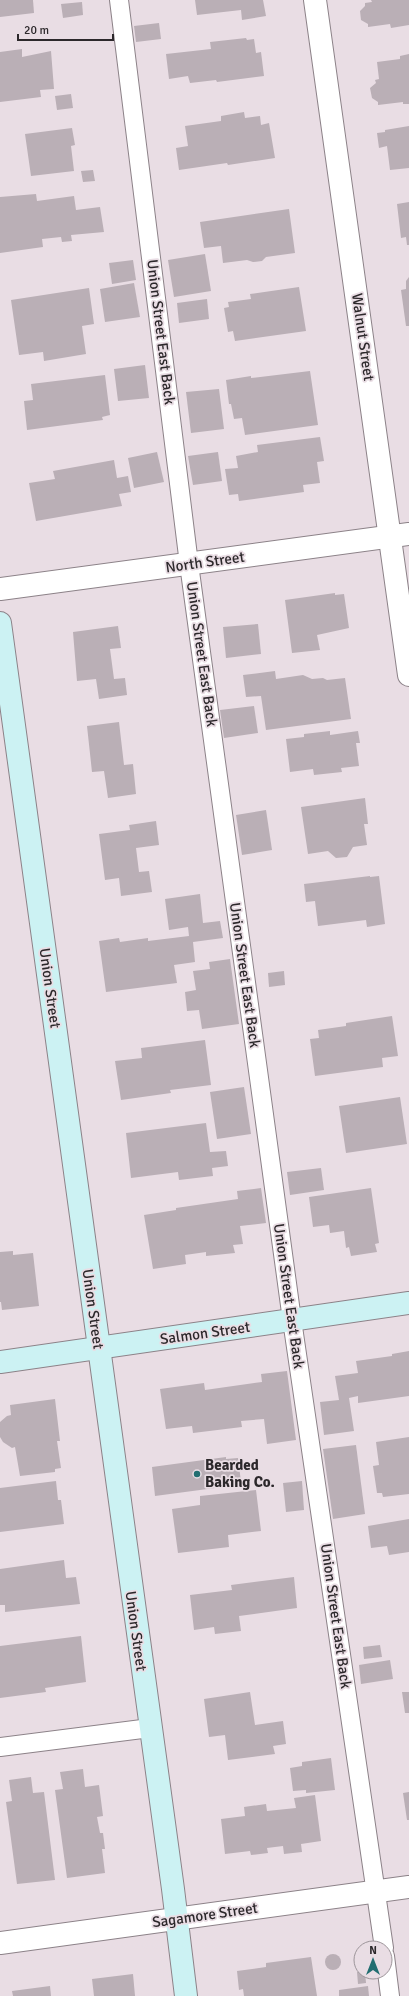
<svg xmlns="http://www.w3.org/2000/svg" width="409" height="1996" viewBox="0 0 409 1996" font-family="Signika,sans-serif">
  <rect width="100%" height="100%" fill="#e9dde4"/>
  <g fill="#baafb6">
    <path d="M0 0H33L34 13 0 17Z"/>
    <path d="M195 0H263L266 16 242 20 241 10 197 15Z"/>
    <path d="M371 0H409V25L391 28 390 24 368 27V24L361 20 360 11 365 6V3L372 2Z"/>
    <path d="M82 2 83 15 63 18 61 4Z"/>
    <path d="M159 23 161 39 136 42 134 26Z"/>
    <path d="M246 38 247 40 254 39 256 53 261 52 264 76 217 82 216 80 190 83 188 76 169 79 166 54 211 49 210 42Z"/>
    <path d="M22 49V57L51 51 54 89 40 90 41 97 0 102V52Z"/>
    <path d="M409 54V104H403V102L378 105V102L372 98 370 88 376 83 375 80 379 79 377 62 400 59V56Z"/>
    <path d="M71 94 73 108 57 110 55 96Z"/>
    <path d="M244 112 245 118 260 116 261 125 269 123 275 158 228 165 227 163 179 170 176 148 188 146 185 126 221 121V116Z"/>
    <path d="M409 126V168L390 170 387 146 379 148 377 133 385 132V130Z"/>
    <path d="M72 128 75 145 71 146 74 171 31 176 25 134Z"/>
    <path d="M93 170 95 181 83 182 81 171Z"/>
    <path d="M36 194 37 201 74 196 76 210 100 207 104 232 71 235 72 241 62 242 61 237 42 239 43 247 0 253V197Z"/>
    <path d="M409 202V245H407L406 237 401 238 397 204Z"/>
    <path d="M289 209 295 253 266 257 262 261 253 262 247 260 223 263 221 246 204 248 200 222Z"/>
    <path d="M205 254 211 291 174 297 168 260Z"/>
    <path d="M133 260 136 280 112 284 109 263Z"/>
    <path d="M409 277V326H406L401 290 406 289V281Z"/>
    <path d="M134 283 140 317 105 322 100 289Z"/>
    <path d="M299 287 306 331 235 341 233 331 228 332 224 308 229 307 228 302 251 299 250 294Z"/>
    <path d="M89 288 94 324 82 326 86 354 44 361 43 352 19 355 11 300Z"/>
    <path d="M207 299 209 319 179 323 177 303Z"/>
    <path d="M145 365 149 398 118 401 114 369Z"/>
    <path d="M310 371 318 425 245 435 242 418 234 419 231 404H229L226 380 251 376V378Z"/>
    <path d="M105 375 110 415 102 417 103 420 27 430 24 401 33 400 31 384Z"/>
    <path d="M219 389 224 429 191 433 186 392Z"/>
    <path d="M320 437 324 461 317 462 320 483 303 485 304 492 239 501 238 494 229 495 225 469 238 468 236 456 258 452 257 445Z"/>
    <path d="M157 452 164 482 134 488 128 458Z"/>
    <path d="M218 452 222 481 193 485 188 456Z"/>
    <path d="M114 460 117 478 128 476 131 492 119 494 122 506 36 521 29 483 55 479 53 471Z"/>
    <path d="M335 593V595L344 594 349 628 317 635 320 650 292 653 285 600Z"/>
    <path d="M258 624 261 654 226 658 223 627Z"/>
    <path d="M118 626 121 648 110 649 114 679 125 678 127 695 99 699 96 679 77 681 73 632Z"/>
    <path d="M275 671 276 679 303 675 312 679 323 678 327 680 345 678 351 719 266 730 261 696 246 697 243 675Z"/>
    <path d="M254 706 258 733 224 738 220 710Z"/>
    <path d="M119 722 124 765 133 764 136 794 108 798 104 771 92 772 87 726Z"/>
    <path d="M330 731V735L358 731 360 743H356L359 766 341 768 342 772 314 775 313 769 290 772 286 739 304 737V734Z"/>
    <path d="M365 798 368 824H364L367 845 353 847 347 857 336 858 328 851 308 854 301 807Z"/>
    <path d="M266 810 272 850 242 855 236 815Z"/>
    <path d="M156 821 159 845 136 848 139 872 149 871 152 892 121 896 119 878 105 880 99 834 130 830 129 825Z"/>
    <path d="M370 876V877L379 876 385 924 367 927 366 920 318 926 315 901 306 902 304 884Z"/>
    <path d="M200 894 203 923 220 921 223 938 193 942 195 962 174 965 177 983 106 992 99 941 119 938 120 942 148 938V941L189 936 188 927 169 930 165 899Z"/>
    <path d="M230 959 239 1024 202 1029 199 1010 187 1011 185 992 196 990 193 971 210 969 209 962Z"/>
    <path d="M284 971 285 985 269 987 268 973Z"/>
    <path d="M392 1016 398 1056 382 1058 383 1067 315 1076 310 1039 319 1038 318 1030 346 1026V1023Z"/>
    <path d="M205 1040 211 1085 170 1090 171 1093 121 1100 115 1061 142 1058 141 1048Z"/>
    <path d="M244 1087 251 1134 217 1139 210 1092Z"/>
    <path d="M400 1097 407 1144 346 1153 339 1106Z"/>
    <path d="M206 1123 210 1152 226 1151 228 1166 212 1168 213 1176 179 1180 178 1172 131 1178 126 1133Z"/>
    <path d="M321 1168 324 1190 290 1195 287 1172Z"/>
    <path d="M261 1188 266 1223 240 1226 243 1244 233 1245 235 1253 206 1256V1252L185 1255 186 1264 153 1269 144 1215 176 1210V1208L238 1199 237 1191Z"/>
    <path d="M371 1188 379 1243 375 1244 377 1252 351 1256 349 1247 346 1248 344 1231 330 1233 329 1225 313 1227 309 1197Z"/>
    <path d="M13 1251V1255L33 1253 39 1306 2 1310 1 1302H0V1252Z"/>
    <path d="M409 1351V1396L358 1403V1396L349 1398 354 1431 324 1435 320 1402 339 1400 335 1376 358 1373 356 1361 392 1356V1354Z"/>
    <path d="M287 1371 296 1440 267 1444 264 1419 241 1421 242 1427 193 1433 192 1426 166 1429 160 1389 204 1383 205 1390 262 1382 261 1374Z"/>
    <path d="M55 1399 60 1441H57L61 1468 55 1469V1472L20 1476 15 1447 12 1448 3 1442 0 1437V1422L7 1416 11 1415 10 1405Z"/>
    <path d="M409 1437V1494L383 1497 382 1493H377L373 1466 379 1465 376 1442Z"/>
    <path d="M356 1445 365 1514 333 1519 323 1449Z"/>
    <path d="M226 1457V1459L238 1458 241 1482 229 1483 230 1486 155 1496 152 1467Z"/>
    <path d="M56 1481 58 1500H61L64 1524 0 1532V1488Z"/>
    <path d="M302 1481 304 1510 286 1512 283 1483Z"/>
    <path d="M256 1490 261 1531 228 1535 229 1547 178 1553 172 1509 200 1505V1496Z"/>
    <path d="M409 1519V1552L389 1555 387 1546 371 1548 368 1526Z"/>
    <path d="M64 1560 66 1578 76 1577 80 1604 5 1612V1605H0V1569Z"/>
    <path d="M294 1577 297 1608 239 1616 241 1631 215 1634 214 1627 194 1630 190 1595 232 1590 231 1585Z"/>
    <path d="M81 1636 86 1682 45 1688 46 1692 0 1698V1646Z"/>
    <path d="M380 1645 382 1657 364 1659 363 1647Z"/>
    <path d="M390 1660 393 1679 361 1684 359 1665Z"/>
    <path d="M250 1692 255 1725 283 1721 286 1744 273 1746 275 1754 228 1760 225 1735 209 1737 204 1699Z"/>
    <path d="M402 1692H409V1713H405Z"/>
    <path d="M331 1758 335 1790 306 1793V1790L293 1791 290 1768 302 1766V1762Z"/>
    <path d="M83 1769 85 1787 99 1785 103 1816 97 1817 100 1833H103L105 1849H102L105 1873 67 1878 55 1790 63 1789 60 1772Z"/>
    <path d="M31 1777 33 1793 44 1792 55 1880 17 1884 6 1802 12 1801 9 1780Z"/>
    <path d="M409 1792V1820H407L403 1793Z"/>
    <path d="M315 1795 321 1841 301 1844 302 1852 284 1854 283 1846 267 1848 268 1853 251 1855 250 1851 225 1854 221 1819 245 1816 244 1807 266 1804 267 1811 296 1808 294 1798Z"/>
    <circle cx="333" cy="1962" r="8"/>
    <path d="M311 1957 317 1996H244L243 1989 239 1990 237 1971 266 1967V1963Z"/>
    <path d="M357 1972H365L366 1983 358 1984Z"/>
    <path d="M133 1974 135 1996H94L92 1979Z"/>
    <path d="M50 1986 51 1996H13L12 1991Z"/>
    <path d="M368 1986 369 1996H339V1990Z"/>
  </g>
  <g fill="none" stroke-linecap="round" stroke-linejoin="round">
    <g stroke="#8c8288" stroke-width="20">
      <g id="lane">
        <path d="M119 0 189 564 292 1320 384 1948"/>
        <path d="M0 1747 150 1728"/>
        <path d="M385 1956 390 1996"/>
      </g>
    </g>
    <g stroke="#8c8288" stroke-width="24">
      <g id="street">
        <path d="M315 0 409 675"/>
        <path d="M0 589 409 534"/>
        <path d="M0 1943 409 1887"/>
      </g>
    </g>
    <g stroke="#8c8288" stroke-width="24">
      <g id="secondary">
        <path d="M0 623 173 1889 186 1996"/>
        <path d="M0 1362 409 1303"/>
      </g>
    </g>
    <use href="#lane" stroke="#fff" stroke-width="18"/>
    <use href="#street" stroke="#fff" stroke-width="22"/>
    <use href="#secondary" stroke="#ccf2f3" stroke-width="22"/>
  </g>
  <circle fill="#226e71" stroke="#e9dde4" stroke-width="1.5" cx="197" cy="1474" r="4"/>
  <g text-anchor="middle" stroke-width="3.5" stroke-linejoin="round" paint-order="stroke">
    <g font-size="15" fill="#2c282b" stroke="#e9dde4">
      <text transform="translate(161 332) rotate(83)" y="5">Union Street East Back</text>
      <text transform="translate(363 337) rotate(82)" y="5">Walnut Street</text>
      <text transform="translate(205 562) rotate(-8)" y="5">North Street</text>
      <text transform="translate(202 654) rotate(82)" y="5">Union Street East Back</text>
      <text transform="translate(245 975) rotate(82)" y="5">Union Street East Back</text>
      <text transform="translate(50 988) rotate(82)" y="5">Union Street</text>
      <text transform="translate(289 1296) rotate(82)" y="5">Union Street East Back</text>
      <text transform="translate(93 1309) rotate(82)" y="5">Union Street</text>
      <text transform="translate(205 1333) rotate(-8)" y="5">Salmon Street</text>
      <text transform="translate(336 1616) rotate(82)" y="5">Union Street East Back</text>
      <text transform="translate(136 1631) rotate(82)" y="5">Union Street</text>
      <text transform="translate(205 1915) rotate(-8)" y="5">Sagamore Street</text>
    </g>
    <g font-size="15" font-weight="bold" fill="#2c282b" stroke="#e9dde4" text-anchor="start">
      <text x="205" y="1470">Bearded<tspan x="205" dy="17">Baking Co.</tspan></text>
    </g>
  </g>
  <g transform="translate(373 1960)"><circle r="19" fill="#e9dde4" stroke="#9d959a"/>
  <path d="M0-3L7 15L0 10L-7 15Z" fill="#226e71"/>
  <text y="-6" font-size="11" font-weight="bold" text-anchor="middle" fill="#2c282b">N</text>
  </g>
  <path d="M18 34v6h95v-6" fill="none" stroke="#2c282b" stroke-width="2"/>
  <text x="24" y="34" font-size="12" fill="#2c282b" stroke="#e9dde4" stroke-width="3" paint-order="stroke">20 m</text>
</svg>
